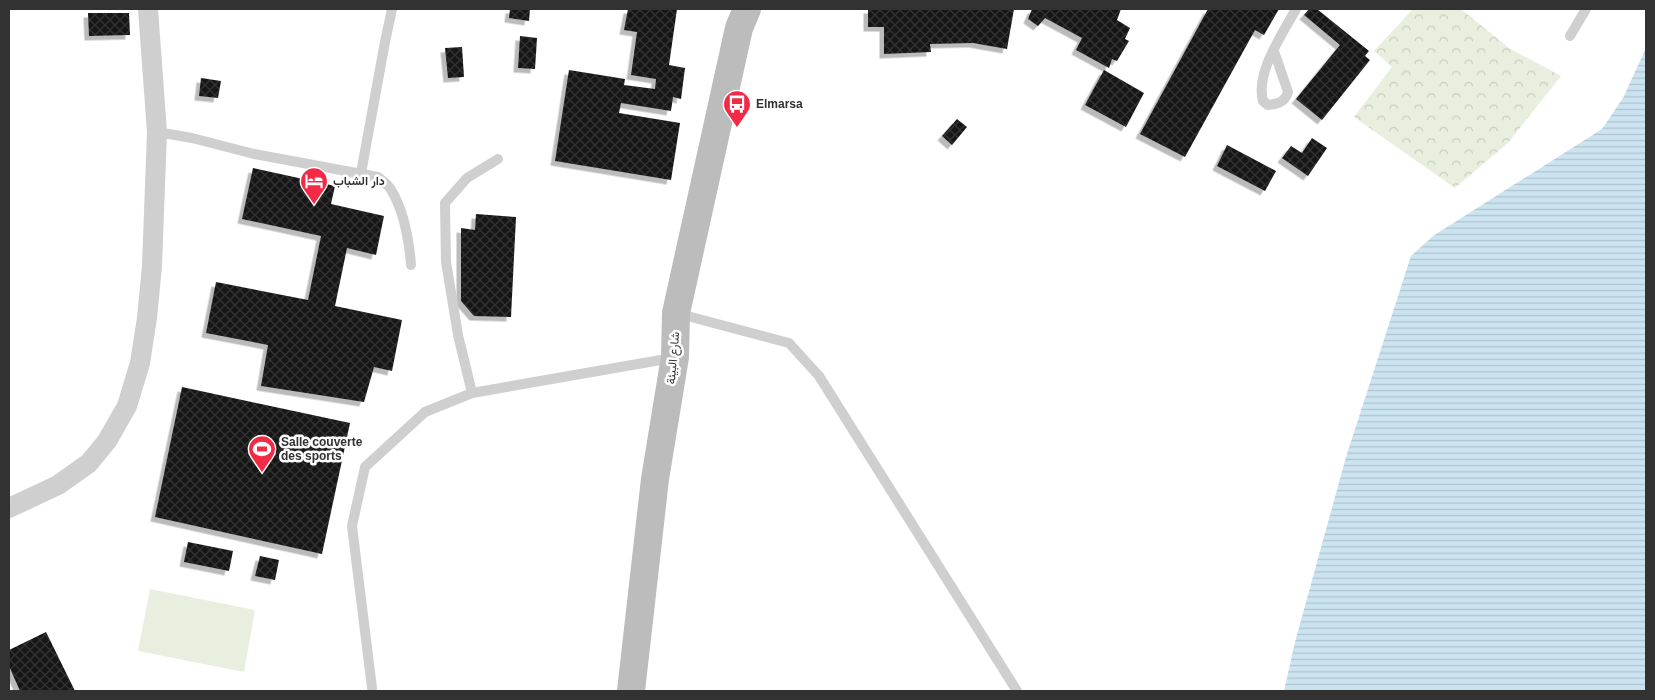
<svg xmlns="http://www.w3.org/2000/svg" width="1655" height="700" viewBox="0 0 1655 700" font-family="Arial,Vazirmatn,sans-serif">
  <defs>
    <pattern id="forest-crowns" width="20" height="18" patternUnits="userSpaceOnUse" patternTransform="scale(1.25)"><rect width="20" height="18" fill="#e9efdf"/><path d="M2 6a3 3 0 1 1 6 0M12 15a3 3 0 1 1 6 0" fill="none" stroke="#c8cdc0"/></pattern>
    <pattern id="water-rules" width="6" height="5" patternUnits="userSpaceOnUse" patternTransform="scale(1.25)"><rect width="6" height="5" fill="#cbe4f0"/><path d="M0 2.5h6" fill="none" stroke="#afc4ce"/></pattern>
    <pattern id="building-cross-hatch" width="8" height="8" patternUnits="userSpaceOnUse" patternTransform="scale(1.25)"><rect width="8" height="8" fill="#191919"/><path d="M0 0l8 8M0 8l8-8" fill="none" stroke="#323232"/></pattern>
    <filter id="shadow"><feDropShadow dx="-4.5" dy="4.5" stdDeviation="0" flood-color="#0004"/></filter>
  </defs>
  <rect width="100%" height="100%" fill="#fff"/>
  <path fill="url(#forest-crowns)" d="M1413 9H1461L1509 48 1561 76 1508 143 1455 188 1354 117 1392 67 1374 51Z"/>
  <path fill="#e9efdf" d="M150 589 255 610 244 672 138 651Z"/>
  <path fill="url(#water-rules)" d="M1646 48V691H1284L1295 642 1346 457 1411 256 1433 236 1602 129 1623 98Z"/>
  <g fill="url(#building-cross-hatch)" filter="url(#shadow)">
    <path d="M510 9H530L529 21 509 18Z"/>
    <path d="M628 9H677L669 65 685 68 681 99 673 97 671 111 621 103 619 113 680 123 671 180 555 161 569 70 625 79 624 85 655 89 656 79 631 75 637 32 624 30Z"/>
    <path d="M868 9H1014L1007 49 973 43 930 44 931 52 884 54V27H868Z"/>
    <path d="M1032 9H1121L1117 20 1130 28 1125 39 1129 41 1117 61 1112 59 1109 68 1076 50 1082 38 1045 18 1038 26 1028 19Z"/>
    <path d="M1208 9H1279L1264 35 1255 30 1185 157 1140 134Z"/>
    <path d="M1309 9H1317L1369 51 1365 56 1370 60 1322 120 1296 99 1340 45 1304 15Z"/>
    <path d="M88 13H129L130 35 89 36Z"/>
    <path d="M520 36 537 38 535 69 518 68Z"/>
    <path d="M462 47 464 77 448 78 445 48Z"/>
    <path d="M1104 70 1144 93 1126 127 1085 105Z"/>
    <path d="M201 78 221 81 218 98 199 96Z"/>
    <path d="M957 119 967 127 952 145 942 136Z"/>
    <path d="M1312 138 1327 148 1308 176 1282 158 1291 146 1302 153Z"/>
    <path d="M1227 145 1276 171 1265 191 1217 166Z"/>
    <path d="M253 168 335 186 331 204 384 216 376 255 347 248 335 306 402 320 392 371 374 367 364 402 261 386 268 345 206 333 216 282 308 300 321 236 242 219Z"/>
    <path d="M476 214 516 217 511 317 474 316 461 301V228L475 230Z"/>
    <path d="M182 387 350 423 322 554 155 517Z"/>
    <path d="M188 542 233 551 229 571 184 562Z"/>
    <path d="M260 556 279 560 275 580 255 576Z"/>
    <path d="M46 632 75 691H20L9 666V650Z"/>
  </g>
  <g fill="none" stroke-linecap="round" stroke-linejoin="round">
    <g stroke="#cfcfcf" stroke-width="10">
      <path d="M1570 36 1586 9"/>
      <path d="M1274 51 1288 92C1285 102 1278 104 1268 105L1263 101C1255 73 1283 33 1296 9"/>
      <path d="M157 132 192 138 254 154 378 177C382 180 387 184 390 188 404 210 409 240 411 265"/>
      <path d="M361 173 385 42 392 9"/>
      <path d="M676 313 789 343 819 376 1017 691"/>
      <path d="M472 393 458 335 446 262 445 203 467 178 498 159"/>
      <path d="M372 688 352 526 365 467 425 412 472 393 672 358"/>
    </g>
    <path stroke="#cfcfcf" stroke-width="20" d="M9 508 58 485 89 463 107 441 127 406 140 363 147 318 152 266 157 132 148 9"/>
    <path stroke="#bcbcbc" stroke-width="28" d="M631 691 655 479 675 357 676 313 739 28 747 9"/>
  </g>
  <defs>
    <g id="bus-pin" transform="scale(1.4375)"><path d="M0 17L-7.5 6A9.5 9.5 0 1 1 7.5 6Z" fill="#f32a46" stroke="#fff"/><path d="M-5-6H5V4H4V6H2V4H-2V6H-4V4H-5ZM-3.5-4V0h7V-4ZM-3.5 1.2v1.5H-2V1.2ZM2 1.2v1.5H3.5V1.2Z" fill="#fff"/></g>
    <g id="hotel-pin" transform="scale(1.4375)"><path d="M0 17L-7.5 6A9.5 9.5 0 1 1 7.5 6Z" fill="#f32a46" stroke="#fff"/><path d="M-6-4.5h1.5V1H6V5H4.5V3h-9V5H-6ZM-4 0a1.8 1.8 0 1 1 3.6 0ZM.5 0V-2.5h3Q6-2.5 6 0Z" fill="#fff"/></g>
    <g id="stadium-pin" transform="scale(1.4375)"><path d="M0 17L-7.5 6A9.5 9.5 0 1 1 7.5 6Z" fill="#f32a46" stroke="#fff"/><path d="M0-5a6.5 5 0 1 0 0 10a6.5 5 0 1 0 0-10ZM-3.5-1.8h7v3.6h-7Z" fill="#fff"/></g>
  </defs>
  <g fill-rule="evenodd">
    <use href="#bus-pin" x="737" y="104"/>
    <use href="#hotel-pin" x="314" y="181"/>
    <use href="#stadium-pin" x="262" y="449"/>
  </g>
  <g text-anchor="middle" stroke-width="5" stroke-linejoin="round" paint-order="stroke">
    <g font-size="12" font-weight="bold" fill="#323232" stroke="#fff" text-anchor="start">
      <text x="756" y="108">Elmarsa</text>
      <text x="333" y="185">دار الشباب</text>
      <text x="281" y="446">Salle couverte<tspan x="281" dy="14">des sports</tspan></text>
    </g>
    <g font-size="12" fill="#323232" stroke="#fff">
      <text transform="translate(673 358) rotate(-85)" y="4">شارع البيئة</text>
    </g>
  </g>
  <rect width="1655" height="700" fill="none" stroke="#323232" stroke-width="20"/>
</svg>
